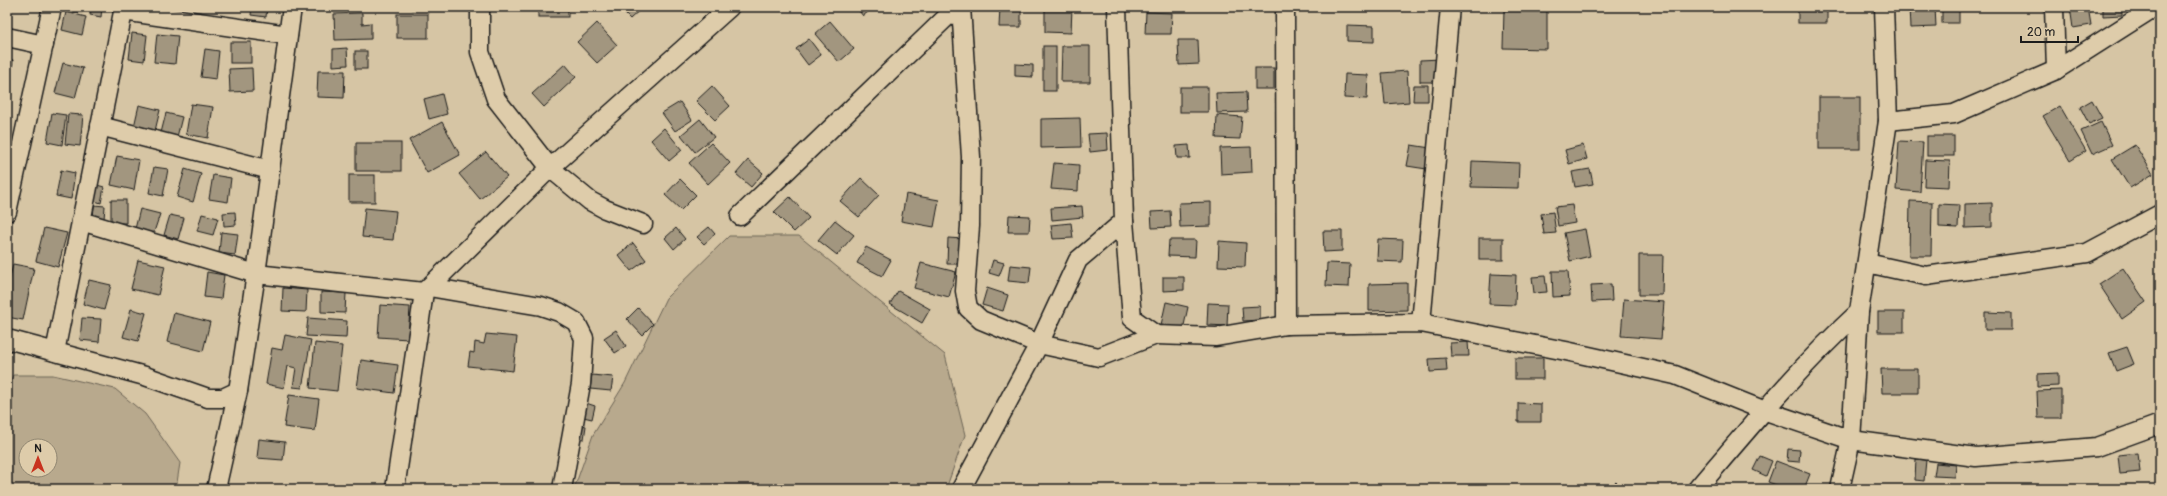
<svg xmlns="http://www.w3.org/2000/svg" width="2167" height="496" viewBox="0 0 2167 496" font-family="Pangolin,sans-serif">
  <rect width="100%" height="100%" fill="#d6c5a4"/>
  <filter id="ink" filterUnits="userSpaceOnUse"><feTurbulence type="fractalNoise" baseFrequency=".025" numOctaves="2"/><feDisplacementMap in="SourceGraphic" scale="8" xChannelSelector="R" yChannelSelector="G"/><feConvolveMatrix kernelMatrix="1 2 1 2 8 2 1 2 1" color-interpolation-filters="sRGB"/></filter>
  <g filter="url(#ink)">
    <g fill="#b8a98d" stroke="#6a6254" fill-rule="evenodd">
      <path d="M729 236H799L945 355 965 435 946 489H574L593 435 625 383 666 298Z"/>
      <path d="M13 375H53L115 389 145 414 180 463 176 489H7V389ZM26 446H50V470H26Z"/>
    </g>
    <g fill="#a2967f" stroke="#1c1c1c">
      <rect x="73" y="7" width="9" height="5"/>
      <path d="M92 7H102L101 17 90 15Z"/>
      <path d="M155 7H177V12Z"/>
      <path d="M252 7H267L266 17 251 15Z"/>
      <path d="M411 7H446V8L411 9Z"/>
      <rect x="538" y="7" width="30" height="10"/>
      <path d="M618 7H643L630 19Z"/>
      <path d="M856 7H874L863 16Z"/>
      <path d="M1000 7H1021V27H999Z"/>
      <path d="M1045 7H1072L1071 33 1045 32Z"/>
      <rect x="1170" y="7" width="35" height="2"/>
      <rect x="1798" y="7" width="29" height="16"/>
      <path d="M1909 7H1935L1936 27 1910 28Z"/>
      <path d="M2070 7H2088L2091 25 2073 28Z"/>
      <path d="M2103 7H2122V15L2103 16Z"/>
      <rect x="1942" y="8" width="17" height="15"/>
      <path d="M1504 10 1547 11V49L1503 48Z"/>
      <path d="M66 12 86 17 82 35 62 30Z"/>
      <path d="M1146 12 1172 13 1171 34H1145Z"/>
      <path d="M362 13V24L371 23V39L335 40 334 14Z"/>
      <rect x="397" y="14" width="31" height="24"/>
      <path d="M830 21 854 49 839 62 815 34Z"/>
      <path d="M597 23 617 45 597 63 577 42Z"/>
      <path d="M1347 25 1374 26V42L1347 41Z"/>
      <path d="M132 33 147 35 144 61 129 59Z"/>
      <path d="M157 34 178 36 175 64 154 62Z"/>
      <path d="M809 39 821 55 808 65 796 49Z"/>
      <path d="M1178 40H1198L1199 64 1179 65Z"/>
      <rect x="230" y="42" width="21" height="21"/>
      <rect x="1043" y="46" width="13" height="45"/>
      <path d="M1062 46H1090V82H1061Z"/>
      <path d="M347 48 348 65 333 66V49Z"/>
      <path d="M205 49 219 51 216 79 201 77Z"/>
      <rect x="355" y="51" width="12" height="18"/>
      <path d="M7 59 13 60 10 88H7Z"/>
      <path d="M1441 59 1442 82H1420V60Z"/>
      <path d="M63 63 83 68 75 98 55 93Z"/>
      <path d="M565 64 576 77 544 107 532 94Z"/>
      <path d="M1015 64 1033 65V77L1015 76Z"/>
      <path d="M252 68 253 91 230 92 229 69Z"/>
      <rect x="1255" y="68" width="19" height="21"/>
      <path d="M318 71H345L344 98 317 97Z"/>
      <path d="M1407 71 1409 102 1385 104 1382 73Z"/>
      <path d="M1345 74 1368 75 1367 99 1344 98Z"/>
      <path d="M1414 85H1428V101H1413Z"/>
      <path d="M712 86 730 106 715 120 696 101Z"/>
      <rect x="1180" y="87" width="28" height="25"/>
      <path d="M1246 92 1247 112 1217 113 1216 93Z"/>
      <path d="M442 94 447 114 429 119 424 99Z"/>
      <rect x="1819" y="97" width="41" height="52"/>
      <path d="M2092 100 2102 118 2089 124 2080 107Z"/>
      <path d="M680 102 692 120 675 131 662 113Z"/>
      <path d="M191 104 213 107 208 138 186 134Z"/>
      <path d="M139 105 160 110 154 135 133 131Z"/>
      <path d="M2060 106 2086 151 2070 161 2043 116Z"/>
      <path d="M52 113 66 115 62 145 47 142Z"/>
      <path d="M166 113 182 117 177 137 161 133Z"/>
      <path d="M68 114 83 115 80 146 65 144Z"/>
      <path d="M1217 115 1242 117 1240 139 1216 138Z"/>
      <path d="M1080 118 1081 147 1041 148V119Z"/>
      <path d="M700 119 714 137 695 152 681 135Z"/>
      <path d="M442 122 460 155 427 173 409 140Z"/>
      <path d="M2101 122 2112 145 2092 154 2081 131Z"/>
      <path d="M664 128 682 150 669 161 651 140Z"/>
      <path d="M1107 133 1108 150 1090 152 1088 134Z"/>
      <rect x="1927" y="136" width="27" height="20"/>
      <path d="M1899 141 1923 142 1920 192 1896 190Z"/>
      <rect x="356" y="143" width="45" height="28"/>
      <path d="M711 143 730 163 708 184 689 163Z"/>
      <path d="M1189 145 1190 158H1177L1176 146Z"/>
      <path d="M1411 145 1437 149 1433 170 1407 166Z"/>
      <path d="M1583 145 1587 159 1569 164 1565 150Z"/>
      <path d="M2135 145 2153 174 2130 188 2112 159Z"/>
      <path d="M1251 147 1252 172 1221 174 1220 148Z"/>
      <path d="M486 152 507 177 480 199 459 174Z"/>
      <path d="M117 156 139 160 134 190 111 185Z"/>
      <path d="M748 160 763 173 751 187 736 174Z"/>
      <path d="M1925 160 1950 161 1949 187 1924 186Z"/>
      <path d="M1472 161 1519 163 1518 188 1471 187Z"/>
      <path d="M1054 163 1079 165 1078 191 1051 189Z"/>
      <path d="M154 167 168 169 163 196 149 193Z"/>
      <path d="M185 169 201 174 193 202 177 197Z"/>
      <path d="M1590 169 1593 184 1575 187 1572 172Z"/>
      <path d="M61 170 75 173 71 199 56 196Z"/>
      <path d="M213 175 231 178 228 202 209 199Z"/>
      <rect x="349" y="175" width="26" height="27"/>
      <path d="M861 178 879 195 859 217 840 201Z"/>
      <path d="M680 179 696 195 681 210 665 195Z"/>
      <path d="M97 185 104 187 101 203 95 201Z"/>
      <path d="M906 194 939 200 934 227 901 221Z"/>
      <path d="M790 197 809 218 794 232 774 212Z"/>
      <rect x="111" y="200" width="15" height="23"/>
      <path d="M1910 201 1932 202 1931 256H1909Z"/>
      <path d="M1211 202V226L1180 227 1179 203Z"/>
      <path d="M1992 203V227L1965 228V204Z"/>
      <path d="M1939 204 1959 205 1958 228 1939 227Z"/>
      <path d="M94 205 105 206 104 219H93Z"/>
      <path d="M1572 205 1575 223 1558 226 1555 207Z"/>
      <path d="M1082 206 1083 217 1052 220 1051 208Z"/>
      <path d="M365 208 396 211 393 240 362 237Z"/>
      <path d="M140 209 160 214 153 235 135 229Z"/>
      <path d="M1170 211 1171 227 1152 228 1151 212Z"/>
      <path d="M235 212 236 225 224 226 223 213Z"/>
      <path d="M1553 212 1556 233 1544 234 1541 214Z"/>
      <path d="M202 214 218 218 213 235 197 231Z"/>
      <path d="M170 215 184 218 178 239 164 235Z"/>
      <path d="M1009 215 1030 216 1029 232H1008Z"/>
      <path d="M835 220 854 235 837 255 818 240Z"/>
      <path d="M1071 223 1073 238 1053 239 1051 225Z"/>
      <path d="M709 227 715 234 704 244 697 237Z"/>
      <path d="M44 228 67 233 58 267 36 261Z"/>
      <path d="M676 228 685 239 674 249 665 238Z"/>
      <path d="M1585 229 1590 256 1570 261 1564 233Z"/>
      <path d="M1323 231H1342V251L1324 252Z"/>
      <path d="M221 232 238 234 235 255 219 253Z"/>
      <path d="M948 238 963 239 962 264H947Z"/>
      <rect x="1479" y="238" width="24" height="22"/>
      <path d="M1378 239 1403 240 1402 262 1377 261Z"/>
      <path d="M1169 240H1196L1195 257 1168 256Z"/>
      <path d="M1219 241 1246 243 1245 267 1218 266Z"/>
      <path d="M633 243 646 260 631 271 618 255Z"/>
      <path d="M866 247 891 260 882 276 857 263Z"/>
      <path d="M1639 255H1663L1662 295H1639Z"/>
      <path d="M138 260 165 266 158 295 131 289Z"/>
      <path d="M993 260 1004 263 999 276 989 273Z"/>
      <path d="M921 263 956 272 949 297 914 288Z"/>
      <path d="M1327 263 1350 264 1349 287 1326 286Z"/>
      <path d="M13 264 34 268 23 320 7 317V291Z"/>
      <path d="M1010 265 1031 267 1029 283 1008 281Z"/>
      <path d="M2123 268 2146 302 2122 319 2099 284Z"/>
      <path d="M1552 271H1568L1570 296 1553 297Z"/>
      <path d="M207 272 224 275 221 299 204 297Z"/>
      <path d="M1491 274 1516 275 1515 305 1489 304Z"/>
      <path d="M1545 276 1547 292 1534 293 1532 277Z"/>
      <path d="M1163 277H1184V290L1163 291Z"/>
      <path d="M89 280 111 285 104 310 83 304Z"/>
      <path d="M1407 283V310L1369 311V284Z"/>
      <path d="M1611 284 1612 301 1592 302 1591 285Z"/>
      <path d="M283 288 307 290 306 312 282 311Z"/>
      <path d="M987 288 1008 295 1003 311 982 305Z"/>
      <path d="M898 291 930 309 922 323 890 304Z"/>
      <path d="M321 292 346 293 345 313 321 312Z"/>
      <path d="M1624 299 1664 302 1661 339 1621 336Z"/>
      <path d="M1166 302 1188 307 1183 330 1161 325Z"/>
      <path d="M1208 303 1228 304 1227 326 1207 325Z"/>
      <path d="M380 305 410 307 408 339 378 337Z"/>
      <path d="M1260 306V320L1243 321 1242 307Z"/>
      <path d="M638 308 653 324 642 335 627 319Z"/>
      <path d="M131 309 146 313 138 341 123 337Z"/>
      <rect x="1878" y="312" width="26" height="20"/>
      <path d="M1985 312 2011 313V330H1985Z"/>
      <path d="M174 313 210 322 203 351 167 342Z"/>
      <path d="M82 318 101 319 99 342 80 340Z"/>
      <path d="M308 318 347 321 346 338 306 336Z"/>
      <path d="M616 330 626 346 615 353 604 338Z"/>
      <path d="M486 334 517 337 513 371 468 366 470 352 474 353 475 342 484 344Z"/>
      <path d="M285 335 311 340 302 388 293 387 296 368 288 366 284 388 266 384 272 348 282 350Z"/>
      <path d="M1468 342 1469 356H1451L1450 343Z"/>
      <path d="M315 343 342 346 337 391 310 388Z"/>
      <path d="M2127 347 2134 364 2116 371 2109 353Z"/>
      <path d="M1446 358 1447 371 1430 372 1429 359Z"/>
      <rect x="1515" y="358" width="28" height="21"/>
      <path d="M361 360 398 365 394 393 357 388Z"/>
      <path d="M1881 369H1918V393H1882Z"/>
      <path d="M2058 373V386L2037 387V374Z"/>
      <path d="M592 375 613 377 611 391 590 389Z"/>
      <path d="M2061 390V418H2038L2037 391Z"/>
      <path d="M289 395 319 399 315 431 284 427Z"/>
      <path d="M583 402 595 406 592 419 579 416Z"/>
      <path d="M1518 403 1541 404V422H1518Z"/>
      <path d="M578 424 586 426 584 439 575 438Z"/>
      <path d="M259 439 285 442 283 460 257 458Z"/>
      <path d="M1788 449 1800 450 1799 462 1787 461Z"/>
      <path d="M2138 453 2140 472 2120 474 2118 455Z"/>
      <path d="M1760 456 1772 461 1766 476 1753 470Z"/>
      <path d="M1916 459 1926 460 1924 481 1915 480Z"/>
      <path d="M1776 461 1810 474 1804 489H1787L1768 482Z"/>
      <path d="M1936 463 1956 465 1955 477 1934 476Z"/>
      <path d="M1616 482 1622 489H1607Z"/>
    </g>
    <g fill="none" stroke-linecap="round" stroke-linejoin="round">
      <g stroke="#1c1c1c" stroke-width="21">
        <g id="street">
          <path d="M480 7V52L496 99 550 168 590 201 605 209 643 224"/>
          <path d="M961 7 971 157 970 226 965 291 968 308 981 320 1039 344 961 489"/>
          <path d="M1117 7 1124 221 1132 318 1156 335 1216 337 1286 325 1421 323 1566 351 1675 375 1763 410 1851 440 1976 457 2097 447 2160 424"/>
          <path d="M1285 7 1286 325"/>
          <path d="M2054 7 2056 70"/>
          <path d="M123 11 288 35"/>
          <path d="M7 37 44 45"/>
          <path d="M1888 121 1954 114 2056 70 2155 7"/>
          <path d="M100 126 270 170"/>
          <path d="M7 212 52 7"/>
          <path d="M740 216 957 7"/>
          <path d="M81 221 256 274 424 292 550 168 730 7"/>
          <path d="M1124 221 1078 260 1039 344 1099 357 1156 335"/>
          <path d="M1867 263 1926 276 2087 253 2160 214"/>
          <path d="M429 287 541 306 559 312 576 322 584 338 581 384 562 489"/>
          <path d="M1421 323 1450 7"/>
          <path d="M7 339 145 376 208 398H223L238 391"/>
          <path d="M55 352 124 7"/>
          <path d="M216 489 238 391 256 274 292 7"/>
          <path d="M395 489 424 292"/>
          <path d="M1697 489C1749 428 1800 366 1859 312"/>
          <path d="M1840 489 1851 440 1859 312 1888 121 1884 7"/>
        </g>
      </g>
      <use href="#street" stroke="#deccaa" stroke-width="18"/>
    </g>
  </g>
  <rect width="2167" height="496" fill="none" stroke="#deccaa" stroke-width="24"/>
  <rect x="12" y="12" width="2143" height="472" fill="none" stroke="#1c1c1c" stroke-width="1.5" filter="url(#ink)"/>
  <g transform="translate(38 458)"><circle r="19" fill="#deccaa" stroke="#908671"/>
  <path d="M0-3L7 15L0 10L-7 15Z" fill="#c8321e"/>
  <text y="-6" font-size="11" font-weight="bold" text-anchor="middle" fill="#1c1c1c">N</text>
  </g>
  <path d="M2021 36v6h57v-6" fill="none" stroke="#1c1c1c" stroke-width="2"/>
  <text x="2027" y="36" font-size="12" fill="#1c1c1c" stroke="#deccaa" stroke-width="3" paint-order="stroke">20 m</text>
</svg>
